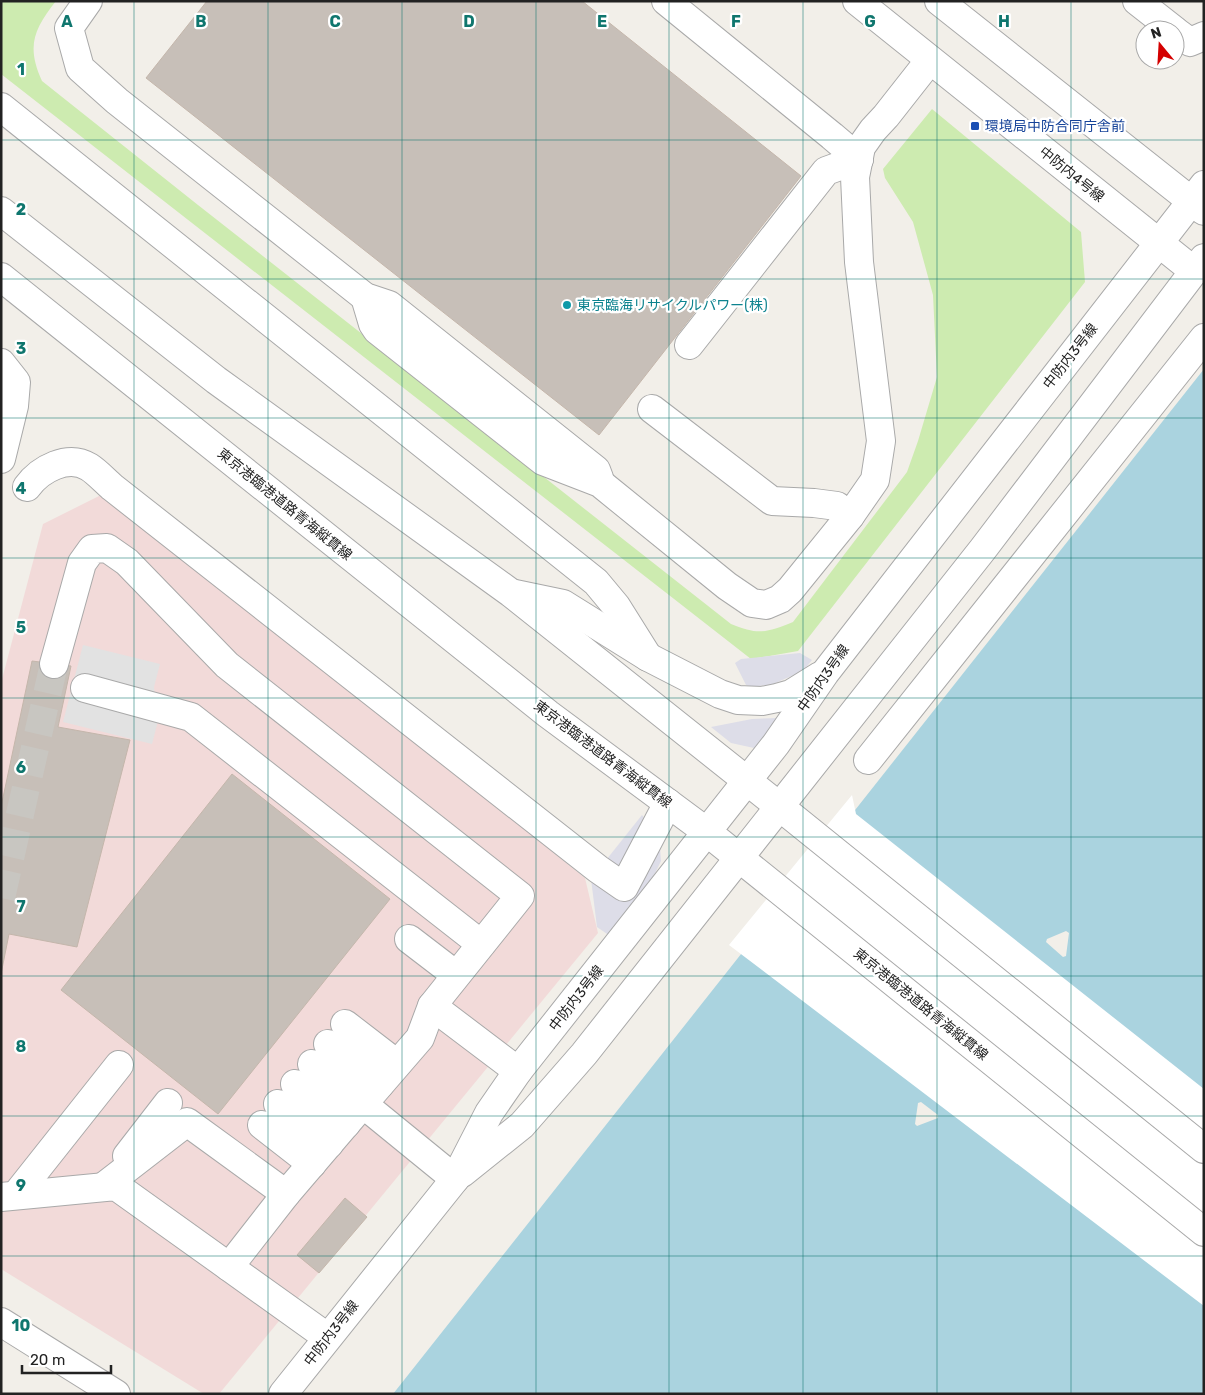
<svg xmlns="http://www.w3.org/2000/svg" width="1205" height="1395" viewBox="0 0 1205 1395" font-family="Rubik,'Noto Sans JP',sans-serif">
  <rect width="100%" height="100%" fill="#f2efe9"/>
  <path fill="#f2dad9" d="M107 492 585 878 598 933 219 1394H204L1 1269V683L43 524Z"/>
  <path fill="#cdebb0" d="M1 1H56C34 29 26 46 42 81L198 205 731 624C758 635 766 633 793 622L907 472 918 441 937 377 933 295 913 222 885 178 883 169 932 109 1081 232 1085 282 798 651 751 659 1 74Z"/>
  <path fill="#e2e2e2" d="M83 645 160 664 154 687 158 721 152 744 63 722Z"/>
  <g fill="#dddde8">
    <path d="M800 653 812 660 803 671 773 684 753 687 746 685 735 663 741 659Z"/>
    <path d="M778 718 766 736 754 748 731 743 711 727 752 719Z"/>
    <path d="M642 815 649 824 660 848 661 861 648 888 610 936 597 927 591 879Z"/>
  </g>
  <path fill="#aad3df" fill-rule="evenodd" d="M1204 369V1394H393ZM1066 931 1069 933 1066 956 1063 957 1046 942 1047 939ZM921 1102 938 1115V1118L917 1126 915 1124 918 1103Z"/>
  <path fill="#fff" d="M852 795 856 814 1204 1089V1306L729 945Z"/>
  <g fill="#c7bfb8" stroke="#c4b6ab">
    <path d="M207 1H582L801 176 599 435 146 78Z"/>
    <path d="M32 661 71 666 58 727 130 740 77 947 9 934 1 974V807Z"/>
    <path d="M232 774 390 899 218 1114 61 990Z"/>
    <path d="M345 1198 367 1217 319 1273 297 1255Z"/>
  </g>
  <g fill="none" stroke-linecap="round" stroke-linejoin="round">
    <path stroke="#c8c6c1" stroke-width="28" stroke-dasharray="28 14" stroke-linecap="butt" d="M1 898 54 664"/>
    <g stroke="#a9a9a9" stroke-width="30">
      <g id="minor">
        <path d="M88 1 69 28 80 68 117 101 365 297 389 305 596 470 599 478"/>
        <path d="M666 1 832 136 859 159"/>
        <path d="M857 1 1194 271"/>
        <path d="M939 1 1204 211"/>
        <path d="M1137 1 1174 30"/>
        <path d="M1175 31 1190 42 1204 36"/>
        <path d="M1 107 596 582 616 606 648 657"/>
        <path d="M1 211 216 380 511 593 780 807 1204 1149"/>
        <path d="M1 277 548 714 707 832 1204 1232"/>
        <path d="M365 297 373 324 377 330 543 461 600 483 727 586 752 603 766 605 780 599 790 590 850 516 875 480 881 441 859 262 855 177 861 147 873 130 886 116 930 60"/>
        <path d="M689 345 826 171 859 159"/>
        <path d="M1 363 16 382 14 406 1 459"/>
        <path d="M652 409 772 501 814 503 837 506 850 516"/>
        <path d="M27 487C40 469 68 454 89 467 97 472 105 481 112 487L598 869 624 887 668 803"/>
        <path d="M515 594 563 604 648 657 720 694 738 700 762 701 777 698 791 694 820 676"/>
        <path d="M54 664 82 563 92 549 107 548 127 562 227 665 520 896 432 1006 518 1071"/>
        <path d="M85 688 191 717 481 944"/>
        <path d="M868 760 1204 338"/>
        <path d="M409 939 456 975"/>
        <path d="M432 1006 420 1038 363 1104 455 1179"/>
        <path d="M345 1024 397 1064"/>
        <path d="M328 1044 380 1084"/>
        <path d="M295 1084 346 1124"/>
        <path d="M278 1104 329 1144"/>
        <path d="M262 1125 312 1164"/>
        <path d="M127 1156 168 1103"/>
        <path d="M462 1173 522 1125 584 1054 983 549 1204 258"/>
        <path d="M103 1187 187 1122 286 1194"/>
        <path d="M16 1195 119 1065"/>
        <path d="M1 1197 116 1186 327 1337"/>
        <path d="M229 1267 286 1194 363 1104 312 1064"/>
        <path d="M1 1322 116 1394"/>
        <path d="M283 1394 455 1179 489 1113 518 1071 776 744 825 673 1204 185"/>
      </g>
    </g>
    <use href="#minor" stroke="#fff" stroke-width="28"/>
  </g>
  <path fill="none" stroke="#0f766e" stroke-width="1" stroke-opacity="0.55" d="M134 1V1394M268 1V1394M402 1V1394M536 1V1394M669 1V1394M803 1V1394M937 1V1394M1071 1V1394M1 140H1204M1 279H1204M1 418H1204M1 558H1204M1 698H1204M1 837H1204M1 976H1204M1 1116H1204M1 1256H1204"/>
  <rect fill="#1a4fb4" stroke="#fff" stroke-width="2" x="970" y="121" width="10" height="10" rx="2.5"/>
  <circle fill="#0f9aa8" stroke="#fff" stroke-width="2" cx="567" cy="305" r="5"/>
  <g text-anchor="middle" stroke-width="4.5" stroke-linejoin="round" paint-order="stroke">
    <g font-size="14" fill="#164399" stroke="#fff" text-anchor="start">
      <text x="985" y="131">環境局中防合同庁舎前</text>
    </g>
    <g font-size="14" fill="#222" stroke="#fff">
      <text transform="translate(1072 174) rotate(39)" y="5">中防内4号線</text>
      <text transform="translate(1070 356) rotate(-52)" y="5">中防内3号線</text>
      <text transform="translate(285 504) rotate(39)" y="5">東京港臨港道路青海縦貫線</text>
      <text transform="translate(823 678) rotate(-55)" y="5">中防内3号線</text>
      <text transform="translate(603 754) rotate(37)" y="5">東京港臨港道路青海縦貫線</text>
      <text transform="translate(576 998) rotate(-52)" y="5">中防内3号線</text>
      <text transform="translate(921 1004) rotate(39)" y="5">東京港臨港道路青海縦貫線</text>
      <text transform="translate(331 1333) rotate(-52)" y="5">中防内3号線</text>
    </g>
    <g font-size="14" fill="#0d838f" stroke="#fff" text-anchor="start">
      <text x="577" y="310">東京臨海リサイクルパワー(株)</text>
    </g>
  </g>
  <g font-size="16" text-anchor="middle" font-weight="bold" fill="#0f766e" stroke="#fff" stroke-width="4.5" stroke-linejoin="round" paint-order="stroke">
    <text x="67" y="27">A</text>
    <text x="201" y="27">B</text>
    <text x="335" y="27">C</text>
    <text x="469" y="27">D</text>
    <text x="602" y="27">E</text>
    <text x="736" y="27">F</text>
    <text x="870" y="27">G</text>
    <text x="1004" y="27">H</text>
    <text x="21" y="75">1</text>
    <text x="21" y="215">2</text>
    <text x="21" y="354">3</text>
    <text x="21" y="494">4</text>
    <text x="21" y="633">5</text>
    <text x="21" y="773">6</text>
    <text x="21" y="912">7</text>
    <text x="21" y="1052">8</text>
    <text x="21" y="1191">9</text>
    <text x="21" y="1331">10</text>
  </g>
  <rect width="1205" height="1395" fill="none" stroke="#222222" stroke-width="5"/>
  <g transform="translate(1160 45) rotate(342)"><circle r="24" fill="#ffffff" stroke="#a7a7a7"/>
  <path d="M0-4L9 19L0 12L-9 19Z" fill="#d40000"/>
  <text y="-8" font-size="14" font-weight="bold" text-anchor="middle" fill="#222222">N</text>
  </g>
  <path d="M22 1365v8h89v-8" fill="none" stroke="#222222" stroke-width="2.5"/>
  <text x="30" y="1365" font-size="15" fill="#222222" stroke="#ffffff" stroke-width="4" paint-order="stroke">20 m</text>
</svg>
